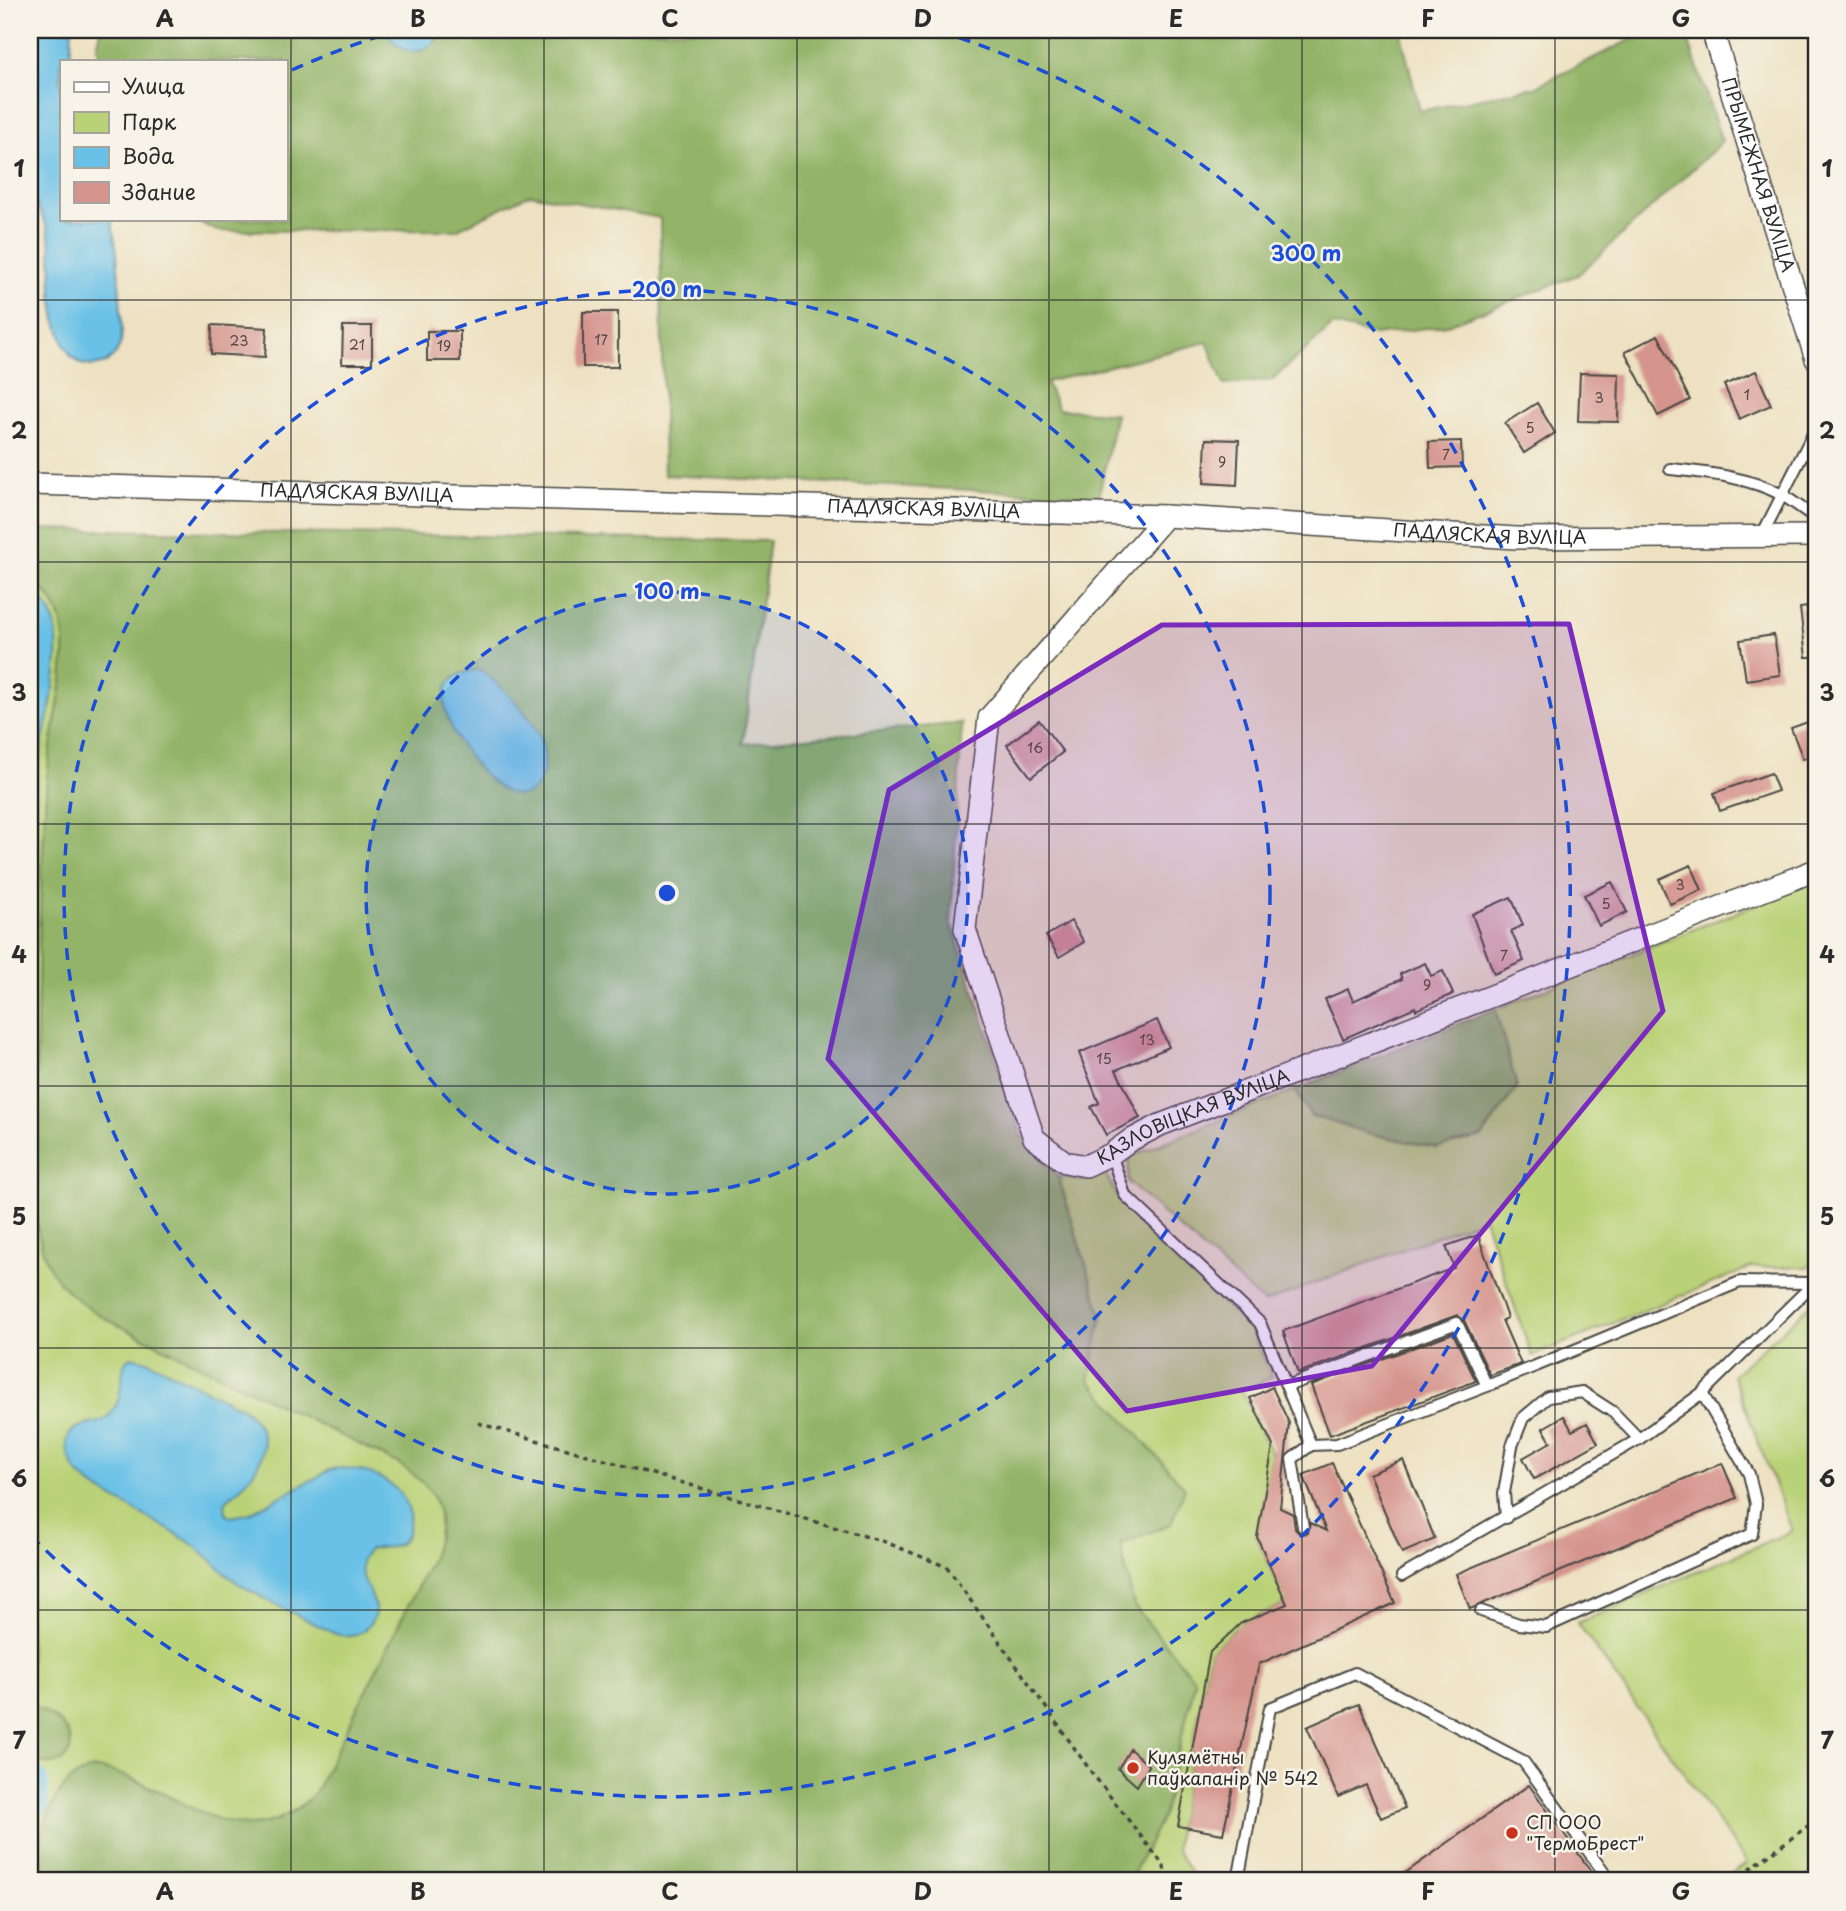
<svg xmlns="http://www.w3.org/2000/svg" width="1846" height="1911" viewBox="0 0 1846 1911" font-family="'Playpen Sans',sans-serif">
  <rect width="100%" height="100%" fill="#f7f3e8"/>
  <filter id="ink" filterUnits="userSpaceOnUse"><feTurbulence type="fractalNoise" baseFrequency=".0143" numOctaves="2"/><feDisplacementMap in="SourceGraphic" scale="14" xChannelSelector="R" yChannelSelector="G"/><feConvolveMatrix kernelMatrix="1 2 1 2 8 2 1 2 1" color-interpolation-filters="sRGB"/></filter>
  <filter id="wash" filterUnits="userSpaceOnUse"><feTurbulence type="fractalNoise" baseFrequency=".00686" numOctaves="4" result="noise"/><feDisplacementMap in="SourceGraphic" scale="28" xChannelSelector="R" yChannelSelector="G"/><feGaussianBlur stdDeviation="1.57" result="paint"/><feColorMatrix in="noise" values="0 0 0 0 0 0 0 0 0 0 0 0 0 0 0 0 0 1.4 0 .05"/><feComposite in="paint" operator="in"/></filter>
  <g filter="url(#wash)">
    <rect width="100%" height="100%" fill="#ede1c1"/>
    <g fill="#bad277" stroke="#727e51" stroke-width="2">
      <path d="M30 584C52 590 63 616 64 638 66 677 55 716 50 754 47 773 46 793 45 812 37 939 37 1067 34 1194L37 1229 414 1474C443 1500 445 1522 432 1558L315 1793C294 1815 266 1830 234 1824 190 1817 155 1781 111 1772 107 1771 100 1768 96 1769 81 1770 65 1783 58 1796 52 1807 49 1860 47 1876L52 1881H30Z"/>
      <path d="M1816 880V1260L1807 1267H1752L1532 1356 1484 1218 1264 1303 1128 1182 1129 1157Z"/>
      <path d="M1105 1173 1121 1203 1251 1330 1272 1377 1242 1391 1272 1455 1257 1537 1278 1585 1378 1565 1241 1623 1210 1652 1178 1826 1176 1850 1196 1881H1130L1164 1812 1195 1681 1134 1606 1120 1544 1171 1524 1185 1488 1088 1380 1102 1316 1058 1176 1082 1181Z"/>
      <path d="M1816 1300V1869L1798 1881H1723L1747 1863 1578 1623 1792 1531 1733 1375Z"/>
    </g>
    <g fill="#93b468" stroke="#5f704a" stroke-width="2">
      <path d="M101 30H1400L1420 111 1535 87 1650 30H1685L1722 142 1578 275 1447 325 1375 335 1333 325 1272 380 1224 385 1207 342 1046 382 1058 409 1116 414 1099 496 664 475 660 218 530 194 456 230 218 231 192 219H285V61H101L97 47Z"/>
      <path d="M30 529 770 541 743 744 962 723 951 921 1022 1136 1058 1176 1102 1316 1089 1380 1185 1488 1171 1524 1120 1544 1134 1606 1195 1680 1164 1812 1130 1881H52C24 1851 54 1773 95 1769 108 1768 125 1776 136 1781 201 1808 253 1858 315 1793L432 1558C449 1512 437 1488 397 1463L106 1319C48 1284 39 1261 34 1194 37 1067 37 939 45 812 46 793 47 773 50 754 55 716 66 677 64 638 63 616 52 590 30 584Z"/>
      <path d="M1495 1009 1517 1087 1482 1137 1437 1148 1372 1134 1311 1116 1295 1090Z"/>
      <path d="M30 1705C40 1710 54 1715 62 1725 91 1758 40 1781 30 1748 27 1738 30 1716 30 1705Z"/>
    </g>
    <g fill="#6ac1e7" stroke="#4a7689" stroke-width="2">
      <path d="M30 30H72L70 61H61V219H111L112 223 117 252 122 327 121 342 116 354 106 363 93 366 81 364 71 356 64 344 56 320 52 295 51 245 47 226 30 191Z"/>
      <path d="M386 30H443C427 58 401 59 386 30Z"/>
      <path d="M30 592C49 601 56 621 57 641 59 684 44 726 38 769 35 799 37 830 37 860 36 883 32 907 30 930Z"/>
      <path d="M480 670C502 686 526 710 538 733 555 766 537 816 497 786 466 764 406 674 480 670Z"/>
      <path d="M131 1357 148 1361 244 1409C274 1434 266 1462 241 1487 236 1493 229 1497 225 1503L226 1514 230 1517 248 1514 332 1469C363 1464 415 1486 409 1524 409 1531 406 1539 400 1543 391 1550 379 1546 369 1550 366 1554 361 1559 361 1564 358 1588 392 1605 364 1630 355 1638 345 1637 333 1633 301 1616 265 1602 235 1581 217 1568 205 1551 186 1540 163 1526 140 1513 117 1500 103 1492 88 1485 78 1473 71 1464 65 1449 68 1438 73 1421 97 1427 108 1417 123 1402 120 1380 125 1362Z"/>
    </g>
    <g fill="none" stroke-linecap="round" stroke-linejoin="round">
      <path stroke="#6ac1e7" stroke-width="37" d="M30 1784V1802"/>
    </g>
    <g id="blocks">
      <g fill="#d5958e">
        <rect x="583" y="312" width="35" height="55"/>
        <path d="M212 325 267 328 265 357 211 354Z"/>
        <path d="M343 326H372V364H342Z"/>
        <rect x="427" y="331" width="33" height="30"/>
        <path d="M1658 335 1690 400 1658 416 1625 352Z"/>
        <path d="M1756 371 1771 405 1739 419 1724 385Z"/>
        <path d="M1580 373 1619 374 1618 422 1578 421Z"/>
        <path d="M1537 403 1555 433 1524 453 1505 423Z"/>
        <path d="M1206 439 1239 440 1237 485 1204 483Z"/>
        <path d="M1461 441 1462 467 1430 468 1429 442Z"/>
        <path d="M1816 606V657H1806L1800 608Z"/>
        <path d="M1774 635 1780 675 1746 680 1740 640Z"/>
        <path d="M1816 719V754L1803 759 1791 728Z"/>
        <path d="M1039 720 1063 752 1031 777 1007 745Z"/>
        <path d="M1771 773 1778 791 1720 811 1714 793Z"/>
        <path d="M1691 865 1702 890 1670 904 1659 879Z"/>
        <path d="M1612 882 1627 912 1599 926 1584 895Z"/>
        <path d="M1511 897 1523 925 1511 931 1524 961 1494 974 1472 914Z"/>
        <path d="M1071 921 1084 942 1059 957 1046 936Z"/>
        <path d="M1425 963 1431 976 1443 971 1453 994 1416 1010 1415 1007 1343 1039 1325 999 1348 989 1353 1001 1402 979 1400 974Z"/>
        <path d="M1157 1020 1169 1047 1116 1070 1140 1118 1106 1135 1091 1107 1099 1103 1079 1053Z"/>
        <path d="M1478 1235 1507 1318 1502 1320 1521 1364 1490 1375 1464 1320 1457 1315 1298 1373 1283 1331 1454 1268 1446 1246Z"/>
        <path d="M1453 1333 1476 1381 1330 1435 1311 1385Z"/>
        <path d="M1272 1387 1289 1423 1280 1508 1293 1514 1295 1529 1300 1534 1308 1533 1310 1523 1326 1531 1303 1475 1332 1463 1395 1603 1259 1664 1223 1834 1178 1826 1210 1652 1241 1623 1287 1604 1257 1537 1273 1446 1250 1398Z"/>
        <path d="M1564 1416 1572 1431 1587 1423 1598 1443 1534 1479 1523 1458 1551 1442 1543 1428Z"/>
        <path d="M1403 1460 1435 1539 1402 1553 1369 1474Z"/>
        <path d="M1722 1463 1737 1498 1470 1609 1456 1574Z"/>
        <path d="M1359 1704 1405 1808 1381 1818 1366 1785 1338 1797 1307 1727Z"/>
        <path d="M1130 1749 1149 1766 1137 1786 1118 1769Z"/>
        <path d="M1529 1785 1598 1881H1394Z"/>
      </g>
    </g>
  </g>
  <g filter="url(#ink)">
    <use href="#blocks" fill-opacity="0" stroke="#484642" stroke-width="2"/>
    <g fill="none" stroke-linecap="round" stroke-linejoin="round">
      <g stroke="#484642" stroke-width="14">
        <g id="service">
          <path d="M1670 469C1709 473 1749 477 1784 496 1795 503 1805 511 1816 518"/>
          <path d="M1761 537 1816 428"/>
          <path d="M1111 1154 1125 1195 1260 1323 1311 1445 1292 1459 1303 1527"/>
          <path d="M1287 1386 1457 1323 1487 1386"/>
          <path d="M1311 1445 1337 1444 1487 1386 1740 1282 1814 1283"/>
          <path d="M1506 1518 1504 1493 1512 1446 1523 1418 1548 1397 1582 1392 1613 1412 1639 1439"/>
          <path d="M1402 1576 1639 1439 1702 1393 1816 1281"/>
          <path d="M1481 1611 1519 1624 1546 1627 1752 1534 1756 1504 1749 1474 1702 1393"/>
          <path d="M1238 1881 1270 1708 1355 1673 1523 1761 1610 1881"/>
        </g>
      </g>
      <g stroke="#484642" stroke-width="24">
        <g id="minor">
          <path id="s1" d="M1712 30 1816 359"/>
          <path id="s2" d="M30 484 1166 516 1516 538 1816 536"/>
          <path id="s3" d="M1166 516 989 718 965 929 1034 1138 1065 1162 1086 1166 1111 1154 1129 1141 1160 1125 1816 870"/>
        </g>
      </g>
      <g stroke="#484642" stroke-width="3.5" stroke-dasharray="5 5" stroke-linecap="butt">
        <path d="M478 1423 885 1542 947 1567 1092 1773 1164 1866 1166 1881"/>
        <path d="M1733 1881 1812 1823 1816 1822"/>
      </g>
      <use href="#service" stroke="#fff" stroke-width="10"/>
      <use href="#minor" stroke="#fff" stroke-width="21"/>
    </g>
  </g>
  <path fill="#7b2cbf" fill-opacity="0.2" stroke="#7b2cbf" stroke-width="5" stroke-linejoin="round" d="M1569 624 1663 1011 1372 1366 1127 1411 828 1059 889 790 1162 625Z"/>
  <path fill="none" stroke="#2b2b2b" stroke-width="2" stroke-opacity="0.55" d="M291 30V1881M544 30V1881M797 30V1881M1049 30V1881M1302 30V1881M1555 30V1881M30 300H1816M30 562H1816M30 824H1816M30 1086H1816M30 1348H1816M30 1610H1816"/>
  <circle cx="667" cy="893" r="301" fill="#1d4ed8" fill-opacity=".12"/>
  <g fill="none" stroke="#1d4ed8" stroke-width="3.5" stroke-dasharray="12 9">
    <circle cx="667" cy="893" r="301"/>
    <circle cx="667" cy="893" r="603"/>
    <path d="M292 70A904 904 0 0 1 395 31M939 31A904 904 0 1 1 33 1538"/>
  </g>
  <g fill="#c8321e" stroke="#f7f3e8" stroke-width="2.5">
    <circle cx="1133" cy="1768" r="7"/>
    <circle cx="1512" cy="1833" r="7"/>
  </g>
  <g text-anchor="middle" stroke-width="5" stroke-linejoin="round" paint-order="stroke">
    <g font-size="14" fill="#564644">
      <text x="601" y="345">17</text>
      <text x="239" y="346">23</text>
      <text x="357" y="350">21</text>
      <text x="444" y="351">19</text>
      <text x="1747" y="400">1</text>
      <text x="1599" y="403">3</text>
      <text x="1530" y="433">5</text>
      <text x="1446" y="460">7</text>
      <text x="1222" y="467">9</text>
      <text x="1035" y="753">16</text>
      <text x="1680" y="890">3</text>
      <text x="1606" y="909">5</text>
      <text x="1504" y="961">7</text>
      <text x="1427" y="990">9</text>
      <text x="1147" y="1045">13</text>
      <text x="1104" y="1064">15</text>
    </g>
    <g font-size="18" fill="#2b2b2b" stroke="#f7f3e8">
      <text dy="6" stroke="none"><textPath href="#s1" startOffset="152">ПРЫМЕЖНАЯ ВУЛІЦА</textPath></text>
      <text dy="6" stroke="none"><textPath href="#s2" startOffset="327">ПАДЛЯСКАЯ ВУЛІЦА</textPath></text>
      <text dy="6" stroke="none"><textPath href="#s2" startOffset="894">ПАДЛЯСКАЯ ВУЛІЦА</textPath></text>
      <text dy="6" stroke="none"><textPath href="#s2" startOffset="1461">ПАДЛЯСКАЯ ВУЛІЦА</textPath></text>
      <text dy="6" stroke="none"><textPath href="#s3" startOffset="880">КАЗЛОВІЦКАЯ ВУЛІЦА</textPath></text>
    </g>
    <g font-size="18" fill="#2b2b2b" stroke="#f7f3e8" text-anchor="start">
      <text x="1147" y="1764">Кулямётны<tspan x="1147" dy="21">паўкапанір № 542</tspan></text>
      <text x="1526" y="1829">СП ООО<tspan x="1526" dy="21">"ТермоБрест"</tspan></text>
    </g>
  </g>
  <circle cx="667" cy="893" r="10" fill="#1d4ed8" stroke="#f7f3e8" stroke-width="3.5"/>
  <g font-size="21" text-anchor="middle" font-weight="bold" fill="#1d4ed8" stroke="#f7f3e8" stroke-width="5" stroke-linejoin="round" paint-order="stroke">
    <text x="1306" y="261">300 m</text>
    <text x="667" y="297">200 m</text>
    <text x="667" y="599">100 m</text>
  </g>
  <rect width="1846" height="1911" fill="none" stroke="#f7f3e8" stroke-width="77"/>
  <rect x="60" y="60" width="228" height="161" fill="#f7f3e8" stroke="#a5a39c" stroke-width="2"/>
  <rect x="74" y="82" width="35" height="10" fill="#ffffff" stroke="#a5a39c" stroke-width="2"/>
  <text x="122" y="94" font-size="21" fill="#2b2b2b">Улица</text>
  <rect x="74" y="112" width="35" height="21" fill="#bad277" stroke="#a5a39c" stroke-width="2"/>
  <text x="122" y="130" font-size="21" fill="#2b2b2b">Парк</text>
  <rect x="74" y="147" width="35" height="21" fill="#6ac1e7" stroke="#a5a39c" stroke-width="2"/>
  <text x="122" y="164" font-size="21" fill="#2b2b2b">Вода</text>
  <rect x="74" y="182" width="35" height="21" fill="#d5958e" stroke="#a5a39c" stroke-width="2"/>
  <text x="122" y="200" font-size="21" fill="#2b2b2b">Здание</text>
  <rect x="38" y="38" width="1770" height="1834" fill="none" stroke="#2b2b2b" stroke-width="2.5"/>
  <g font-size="23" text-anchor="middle" font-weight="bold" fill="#2b2b2b">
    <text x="165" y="27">A</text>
    <text x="418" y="27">B</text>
    <text x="670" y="27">C</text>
    <text x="923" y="27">D</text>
    <text x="1176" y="27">E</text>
    <text x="1428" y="27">F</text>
    <text x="1681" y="27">G</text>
    <text x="19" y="177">1</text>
    <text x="1827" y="177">1</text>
    <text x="19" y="439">2</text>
    <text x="1827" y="439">2</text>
    <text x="19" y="701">3</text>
    <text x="1827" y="701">3</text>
    <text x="19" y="963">4</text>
    <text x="1827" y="963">4</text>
    <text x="19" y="1225">5</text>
    <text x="1827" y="1225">5</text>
    <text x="19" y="1487">6</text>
    <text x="1827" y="1487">6</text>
    <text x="19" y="1749">7</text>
    <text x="1827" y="1749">7</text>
    <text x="165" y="1900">A</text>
    <text x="418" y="1900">B</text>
    <text x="670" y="1900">C</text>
    <text x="923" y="1900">D</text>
    <text x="1176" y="1900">E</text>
    <text x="1428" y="1900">F</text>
    <text x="1681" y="1900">G</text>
  </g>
</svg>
